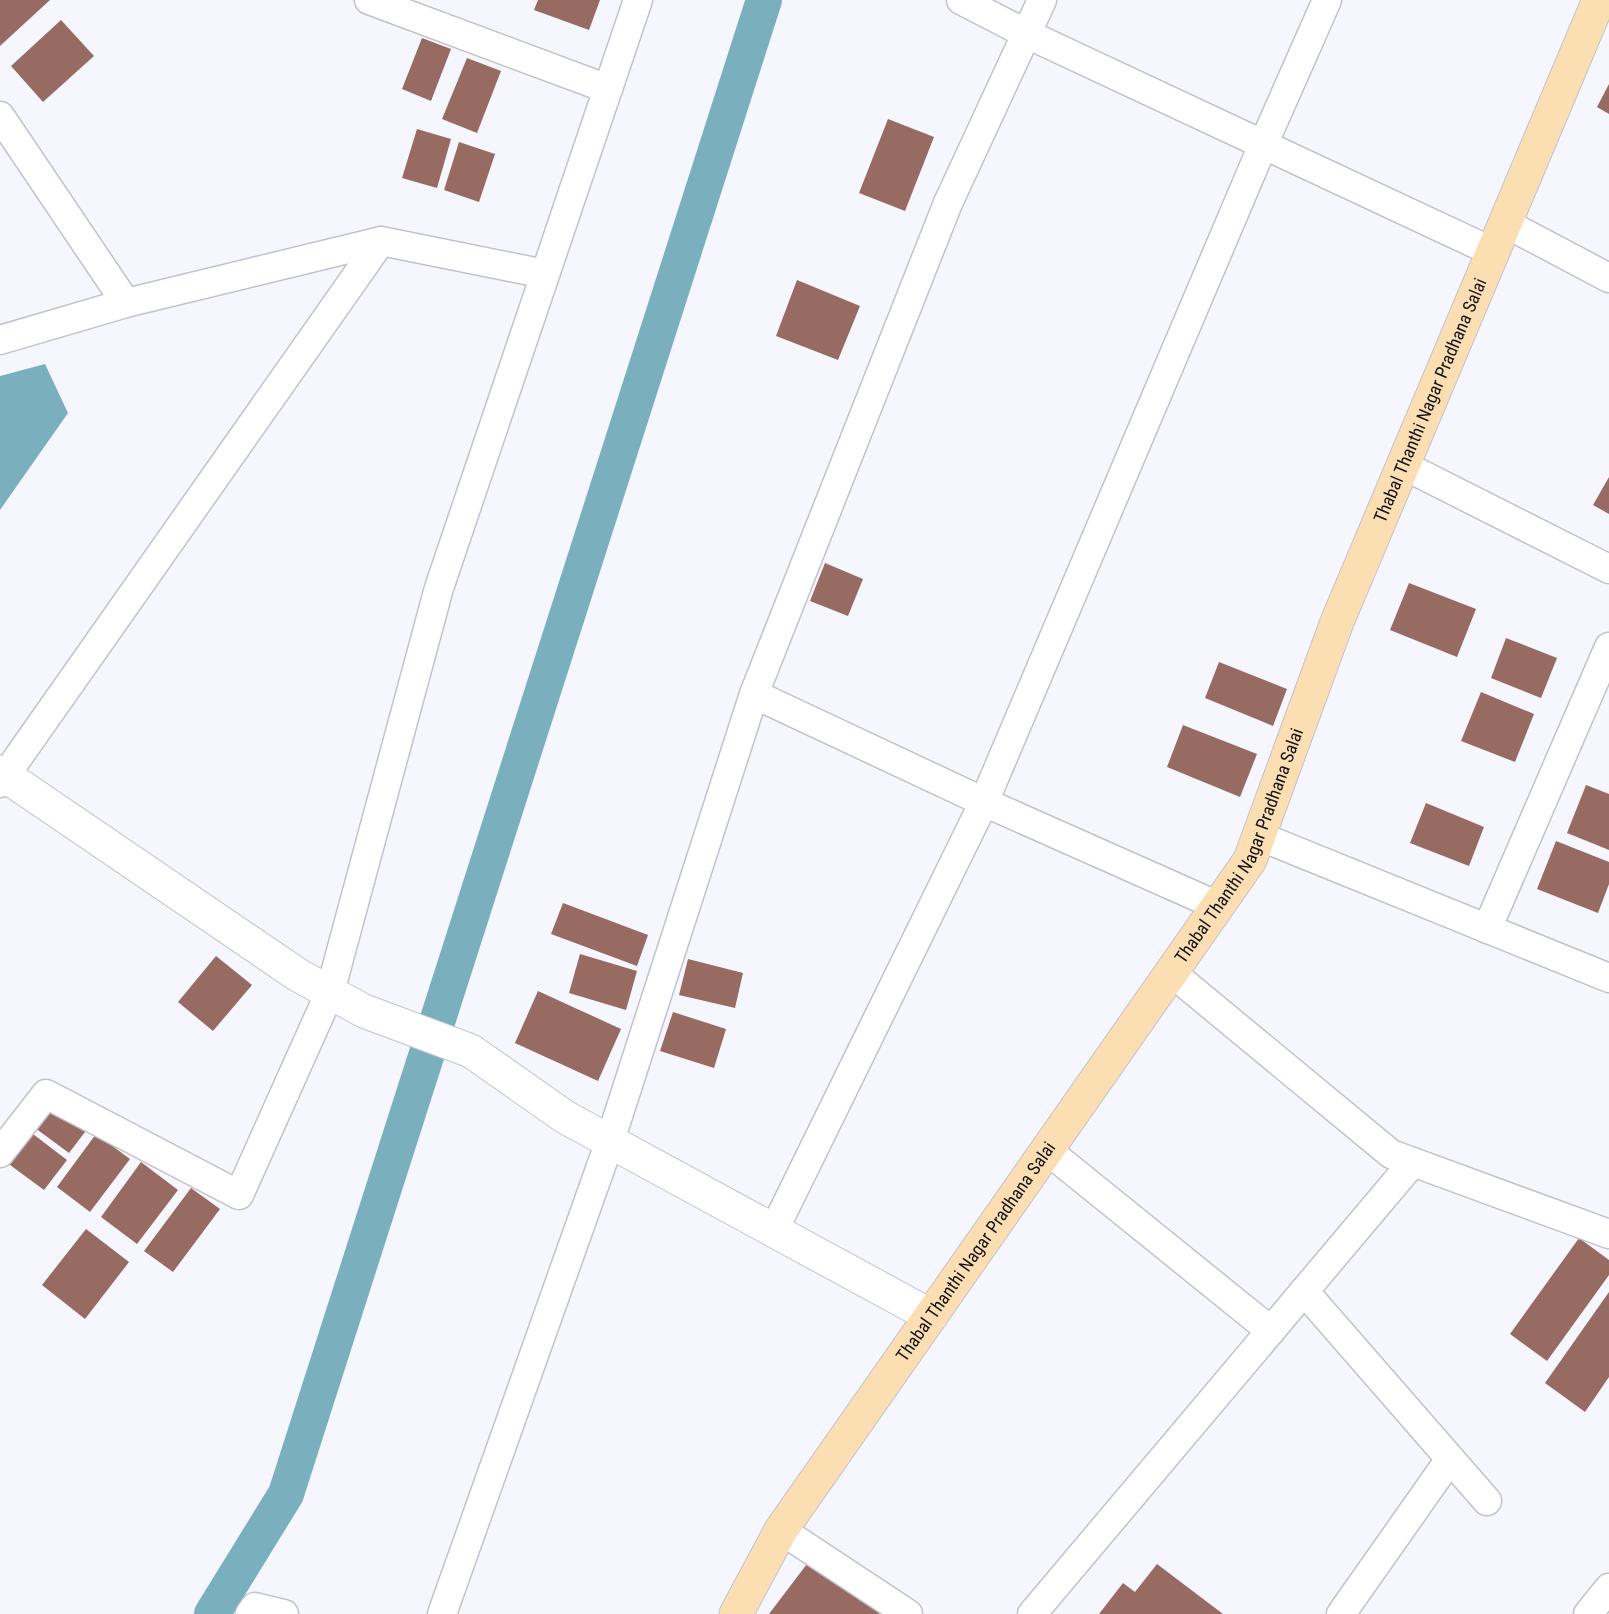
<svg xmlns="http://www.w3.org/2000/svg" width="1609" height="1614" viewBox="0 0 1609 1614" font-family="'Roboto Condensed',sans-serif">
  <rect width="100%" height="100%" fill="#f6f7fe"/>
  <path fill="#7ab0be" d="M45 364 68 413 0 510V376Z"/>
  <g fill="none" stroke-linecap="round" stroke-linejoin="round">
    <path stroke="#7ab0be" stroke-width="36" d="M212 1614 286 1494 764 0"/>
  </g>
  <g fill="#976a62">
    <path d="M0 0H50L0 46Z"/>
    <path d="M538 0H600L589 30 534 10Z"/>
    <path d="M61 20 94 56 43 102 11 66Z"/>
    <path d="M422 38 451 49 431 101 402 89Z"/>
    <path d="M467 58 501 71 477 133 442 119Z"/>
    <path d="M1609 84V114L1597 107Z"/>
    <path d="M888 119 934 137 905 211 859 193Z"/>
    <path d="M417 129 451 139 437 188 402 178Z"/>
    <path d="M459 142 495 154 479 202 444 190Z"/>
    <path d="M797 280 860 306 838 360 776 336Z"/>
    <path d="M1609 477V514L1593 505Z"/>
    <path d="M825 563 863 579 848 616 810 601Z"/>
    <path d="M1409 583 1476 609 1457 657 1390 630Z"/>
    <path d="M1506 638 1557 658 1541 698 1491 678Z"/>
    <path d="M1219 662 1287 689 1273 726 1205 698Z"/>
    <path d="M1481 692 1534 714 1515 762 1461 741Z"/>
    <path d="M1183 725 1257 754 1240 797 1167 767Z"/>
    <path d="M1586 785 1609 794V850L1567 833Z"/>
    <path d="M1426 803 1484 827 1469 866 1410 843Z"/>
    <path d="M1556 841 1609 862V884L1598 913 1537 889Z"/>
    <path d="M563 903 648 935 637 966 551 934Z"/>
    <path d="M580 954 637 971 626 1010 569 993Z"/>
    <path d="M216 956 252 985 213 1031 178 1002Z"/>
    <path d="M688 959 743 973 735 1008 679 995Z"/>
    <path d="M538 991 621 1029 598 1081 515 1043Z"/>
    <path d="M673 1012 726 1029 714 1068 660 1051Z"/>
    <path d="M50 1099 88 1128 69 1153 31 1125Z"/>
    <path d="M29 1131 67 1160 44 1190 6 1162Z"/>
    <path d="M96 1134 130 1159 90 1212 57 1187Z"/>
    <path d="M141 1162 178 1190 137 1244 101 1217Z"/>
    <path d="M191 1188 220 1209 173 1272 144 1251Z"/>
    <path d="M86 1229 129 1262 85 1319 42 1285Z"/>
    <path d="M1579 1238 1609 1260V1275L1547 1361 1510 1334Z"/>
    <path d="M1609 1292V1377L1585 1412 1545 1383Z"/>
    <path d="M810 1560 880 1614H769Z"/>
    <path d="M1157 1564 1223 1614H1099L1123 1583 1135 1592Z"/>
  </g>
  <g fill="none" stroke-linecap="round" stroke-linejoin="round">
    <g stroke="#c1c2cc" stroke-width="31">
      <g id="minor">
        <path d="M369 0 608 89"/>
        <path d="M961 0 1025 33 1493 252"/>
        <path d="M0 116 126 303"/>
        <path d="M1505 223 1609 278"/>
        <path d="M0 340 126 303 381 241 545 274"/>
        <path d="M1403 465 1609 569"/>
        <path d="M754 694 948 203 1042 0"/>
        <path d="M0 783 381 241"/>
        <path d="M1259 836 1609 978"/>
        <path d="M1218 906 984 802 1263 145 1327 0"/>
        <path d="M1487 929 1609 647"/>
        <path d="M1172 973 1391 1154 1609 1234"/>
        <path d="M1047 1150 1271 1331"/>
        <path d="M0 1153 46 1094 239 1195 330 992 439 588 638 0"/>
        <path d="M1304 1291 1487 1501"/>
        <path d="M781 1530 908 1614"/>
        <path d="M250 1614 255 1607 284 1614"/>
        <path d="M442 1614 610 1141 754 694 984 802 774 1230"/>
        <path d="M1032 1614 1413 1162"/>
        <path d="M1341 1614 1450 1459"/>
        <path d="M1588 1614 1609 1588"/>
      </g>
    </g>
    <g stroke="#c1c2cc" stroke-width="35">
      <path id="tertiary" d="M0 772 298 975 364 1011 471 1051 565 1117 931 1316"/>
    </g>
    <g stroke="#c1c2cc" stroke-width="35">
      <g id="secondary">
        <path id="s1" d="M736 1614 781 1530 1250 860 1337 622 1599 0"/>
      </g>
    </g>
    <use href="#minor" stroke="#fff" stroke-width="28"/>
    <use href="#tertiary" stroke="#fff" stroke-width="33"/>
    <use href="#secondary" stroke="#fbdfb2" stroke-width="33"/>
  </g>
  <g text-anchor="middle" stroke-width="4.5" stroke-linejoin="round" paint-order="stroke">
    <g font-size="18" fill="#121216" stroke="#fff">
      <text dy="6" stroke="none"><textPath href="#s1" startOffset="1407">Thabal Thanthi Nagar Pradhana Salai</textPath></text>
      <text dy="6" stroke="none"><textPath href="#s1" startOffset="921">Thabal Thanthi Nagar Pradhana Salai</textPath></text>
      <text dy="6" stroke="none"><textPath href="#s1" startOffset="435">Thabal Thanthi Nagar Pradhana Salai</textPath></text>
    </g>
  </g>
</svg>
